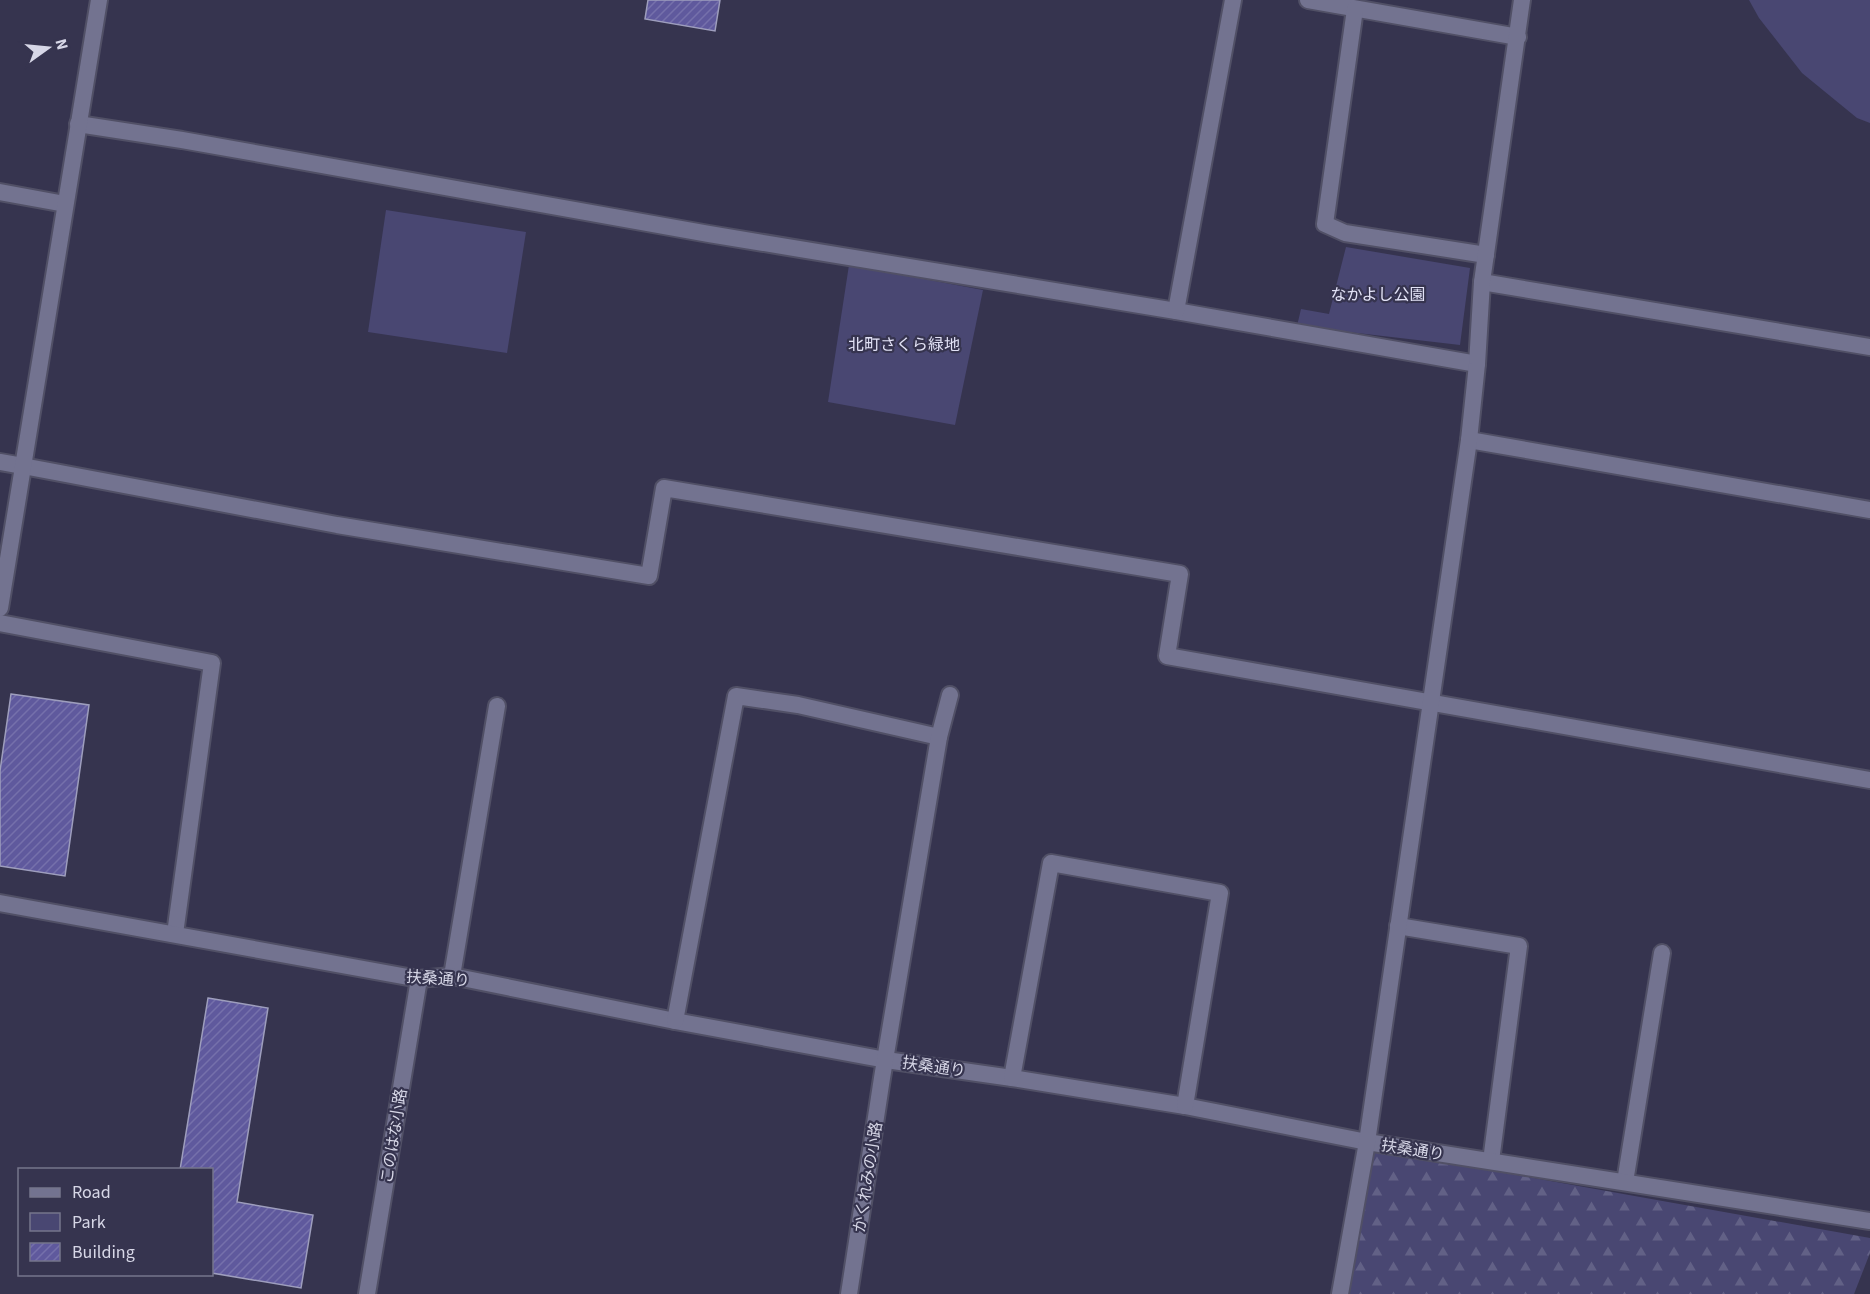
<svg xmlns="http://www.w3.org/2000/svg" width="1870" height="1294" viewBox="0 0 1870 1294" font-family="'Source Sans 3','Noto Sans JP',sans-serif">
  <defs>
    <pattern id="forest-firs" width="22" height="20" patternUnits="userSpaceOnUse" patternTransform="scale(1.5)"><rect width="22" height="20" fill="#494772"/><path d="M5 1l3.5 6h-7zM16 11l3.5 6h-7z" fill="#626186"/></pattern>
    <pattern id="building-hatch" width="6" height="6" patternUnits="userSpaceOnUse" patternTransform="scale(1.5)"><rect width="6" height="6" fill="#5f599d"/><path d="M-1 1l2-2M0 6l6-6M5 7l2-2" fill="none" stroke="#7570ab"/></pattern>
  </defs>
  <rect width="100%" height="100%" fill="#36344f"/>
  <path fill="url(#forest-firs)" d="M1371 1149 1870 1238V1253L1854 1294H1341Z"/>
  <g fill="#494772">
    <path d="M1749 0H1870V123L1857 118 1802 73 1759 18Z"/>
    <path d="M386 210 526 232 507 353 368 332Z"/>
    <path d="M1346 247 1470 268 1460 345 1297 326 1301 309 1329 314Z"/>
    <path d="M849 265 983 290 955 425 828 402Z"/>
  </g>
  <g fill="url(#building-hatch)" stroke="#9e9ebd" stroke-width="1.5">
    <path d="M648 0H720L715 31 645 19Z"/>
    <path d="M11 694 89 705 65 876 0 866V771Z"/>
    <path d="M208 998 268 1008 237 1202 313 1215 301 1288 212 1273V1170H180Z"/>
  </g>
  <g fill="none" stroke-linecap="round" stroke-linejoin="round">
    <g stroke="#515066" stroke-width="20">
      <g id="service">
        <path d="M1469 440 1870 510"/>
        <path d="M23 466 337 525 649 576 664 488 1180 574 1167 656 1870 780"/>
        <path d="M1398 926 1519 946 1491 1161"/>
        <path d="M452 976 497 706"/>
        <path d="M1625 1182 1662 953"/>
      </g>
    </g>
    <g stroke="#515066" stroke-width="20">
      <g id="minor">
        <path d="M1308 0 1518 37"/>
        <path d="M1355 9 1325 224 1345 233 1486 255"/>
        <path d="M78 124 182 140 709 234 1176 311 1477 364"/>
        <path d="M0 192 65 204"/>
        <path d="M1482 282 1870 347"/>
        <path d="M1176 311 1233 0"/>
        <path d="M0 462 23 466"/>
        <path d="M0 608 99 0"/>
        <path d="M0 623 212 663 175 934"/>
        <path d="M0 903 419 979 452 976 675 1021 886 1060 1012 1078 1185 1106 1367 1142 1870 1221"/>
        <path d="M675 1021 736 696 798 705 939 737"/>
        <path d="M1012 1078 1051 863 1220 893 1185 1106"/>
        <path d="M367 1294 419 979"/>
        <path d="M849 1294 882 1078 939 737 950 695"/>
        <path d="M1340 1294 1367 1142 1469 440 1477 364 1482 282 1522 0"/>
      </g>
    </g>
    <use href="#service" stroke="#737390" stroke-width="16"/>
    <use href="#minor" stroke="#737390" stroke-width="16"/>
  </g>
  <g text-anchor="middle" stroke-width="4.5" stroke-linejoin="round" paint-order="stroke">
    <g font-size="16" fill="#e2e2f6" stroke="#36344f">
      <text x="1378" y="300">なかよし公園</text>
      <text x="904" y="350">北町さくら緑地</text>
    </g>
    <g font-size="16" fill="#d7d7e7" stroke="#36344f">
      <text transform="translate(438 978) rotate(4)" y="6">扶桑通り</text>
      <text transform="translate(934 1066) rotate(8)" y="6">扶桑通り</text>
      <text transform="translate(393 1136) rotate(-81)" y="6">このはな小路</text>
      <text transform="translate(1413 1149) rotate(9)" y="6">扶桑通り</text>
      <text transform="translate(867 1177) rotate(-81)" y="6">かくれみの小路</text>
    </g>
  </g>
  <rect x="18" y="1168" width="195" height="108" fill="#36344f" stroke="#76758c" stroke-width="1.5"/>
  <rect x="30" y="1188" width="30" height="9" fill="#737390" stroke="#76758c" stroke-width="1.5"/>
  <text x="72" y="1198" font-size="18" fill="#d7d7e7">Road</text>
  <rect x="30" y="1213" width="30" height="18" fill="#494772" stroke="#76758c" stroke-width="1.5"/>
  <text x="72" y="1228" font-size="18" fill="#d7d7e7">Park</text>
  <rect x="30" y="1243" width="30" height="18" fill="url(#building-hatch)" stroke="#76758c" stroke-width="1.5"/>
  <text x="72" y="1258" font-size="18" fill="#d7d7e7">Building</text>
  <g transform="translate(48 48) rotate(75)" stroke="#36344f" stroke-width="4.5" paint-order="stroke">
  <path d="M0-4.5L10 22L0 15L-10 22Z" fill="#d7d7e7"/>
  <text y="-9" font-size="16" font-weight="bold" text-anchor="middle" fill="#d7d7e7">N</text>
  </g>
</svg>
